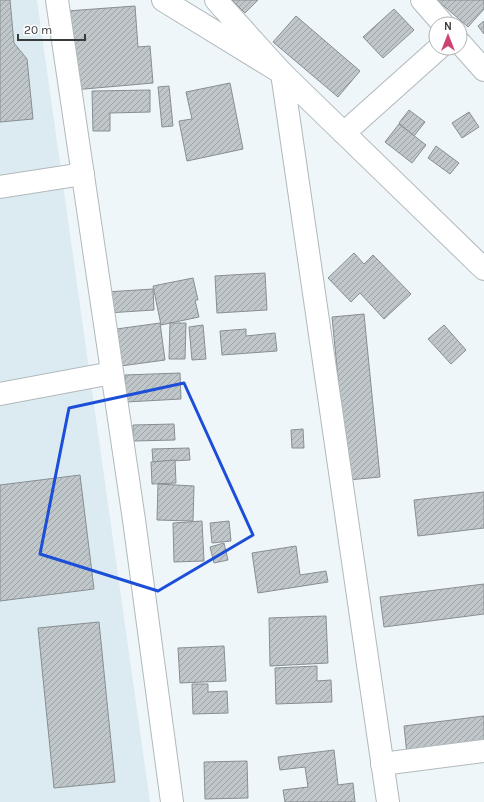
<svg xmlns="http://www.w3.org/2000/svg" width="484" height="802" viewBox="0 0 484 802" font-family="Karla,sans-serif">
  <defs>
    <pattern id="building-hatch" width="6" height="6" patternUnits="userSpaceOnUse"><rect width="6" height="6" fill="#c0c7ca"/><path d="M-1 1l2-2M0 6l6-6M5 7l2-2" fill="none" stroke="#9da3a5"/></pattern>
  </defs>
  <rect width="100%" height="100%" fill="#eef6f9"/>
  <path fill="#dcebf1" d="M0 0H37L150 802H0Z"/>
  <g fill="url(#building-hatch)" stroke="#888f92">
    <path d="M0 0H10L14 43 27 59 33 119 0 122Z"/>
    <path d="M232 0H258L245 13Z"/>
    <path d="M437 0H484V9L468 27Z"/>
    <path d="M135 6 138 47 150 46 153 83 73 90 67 11Z"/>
    <path d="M394 9 414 30 383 58 363 37Z"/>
    <path d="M296 16 360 71 338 97 273 42Z"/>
    <path d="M484 21V34L478 26Z"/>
    <path d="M230 83 243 149 187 161 179 121 192 119 186 92Z"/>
    <path d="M169 86 173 126 162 127 158 87Z"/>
    <path d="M150 90V112L110 113V131H93L92 91Z"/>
    <path d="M409 110 425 122 414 136 399 123Z"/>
    <path d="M469 112 479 127 462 138 452 123Z"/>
    <path d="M399 124 426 145 412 163 385 142Z"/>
    <path d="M436 146 459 163 450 174 428 158Z"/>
    <path d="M354 253 364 264 373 255 411 294 384 319 360 293 351 302 328 278Z"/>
    <path d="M265 273 267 310 217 313 215 276Z"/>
    <path d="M193 278 198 300H195L199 317 161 325 153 286Z"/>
    <path d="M153 289 154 310 107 313 106 292Z"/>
    <path d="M364 314 380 477 348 480 332 317Z"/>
    <path d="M160 323 165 360 106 368 102 331Z"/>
    <path d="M170 323H186L185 359H169Z"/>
    <path d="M203 325 206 359 192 360 189 327Z"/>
    <path d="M444 325 466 350 451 364 428 339Z"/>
    <path d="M246 329V336L275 333 277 351 222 355 220 331Z"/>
    <path d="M180 373 181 399 126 402 125 375Z"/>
    <path d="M174 424 175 440 133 441V425Z"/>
    <path d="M303 429 304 448H292L291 430Z"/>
    <path d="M189 448 190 460 153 462 152 449Z"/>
    <path d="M175 460 176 483 152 484 151 462Z"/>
    <path d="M80 475 94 589 0 601V485Z"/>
    <path d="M158 484 194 486 193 521 157 520Z"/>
    <path d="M484 492V528L418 536 414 500Z"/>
    <path d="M202 521 204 561 174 562 173 523Z"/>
    <path d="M229 521 231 541 212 543 210 523Z"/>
    <path d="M224 543 228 560 214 563 210 547Z"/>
    <path d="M296 546 300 575 326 571 328 582 258 593 252 553Z"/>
    <path d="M484 584V614L384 627 380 597Z"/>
    <path d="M326 616 328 663 270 666 269 618Z"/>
    <path d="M99 622 115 782 54 788 38 628Z"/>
    <path d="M224 646 226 681 180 683 178 648Z"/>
    <path d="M317 666V681L331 680 332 702 276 704 275 668Z"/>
    <path d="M192 684H208V692L227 691 228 713 193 714Z"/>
    <path d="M484 716V746L407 755 404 726Z"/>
    <path d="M334 750 338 785 353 783 355 802H285L283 790 308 787 305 767 280 770 278 757Z"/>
    <path d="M247 761 248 798 205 799 204 762Z"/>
  </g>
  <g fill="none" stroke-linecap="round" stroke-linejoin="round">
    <g stroke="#b1b9bc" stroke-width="24">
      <g id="minor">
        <path d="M57 0 134 520 172 802"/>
        <path d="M163 0 282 73 216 0"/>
        <path d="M422 0 443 24"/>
        <path d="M460 43 484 70"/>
        <path d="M344 133 439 48"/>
        <path d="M0 187 83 174"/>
        <path d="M0 394 112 373"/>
        <path d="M382 764 484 751"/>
        <path d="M388 802 282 73 484 269"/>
      </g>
    </g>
    <use href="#minor" stroke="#fff" stroke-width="22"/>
  </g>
  <path fill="none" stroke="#1d4ed8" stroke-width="3" stroke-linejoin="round" d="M184 383 253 535 158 591 40 554 69 408Z"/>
  <g transform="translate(448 36)"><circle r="19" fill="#ffffff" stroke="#afb1b1"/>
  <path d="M0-3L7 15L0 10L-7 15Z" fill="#cd4173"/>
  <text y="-6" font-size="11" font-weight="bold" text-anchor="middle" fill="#383b3c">N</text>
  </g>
  <path d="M18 34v6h67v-6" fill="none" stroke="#383b3c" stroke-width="2"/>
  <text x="24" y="34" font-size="12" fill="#383b3c" stroke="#ffffff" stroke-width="3" paint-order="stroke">20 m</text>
</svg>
